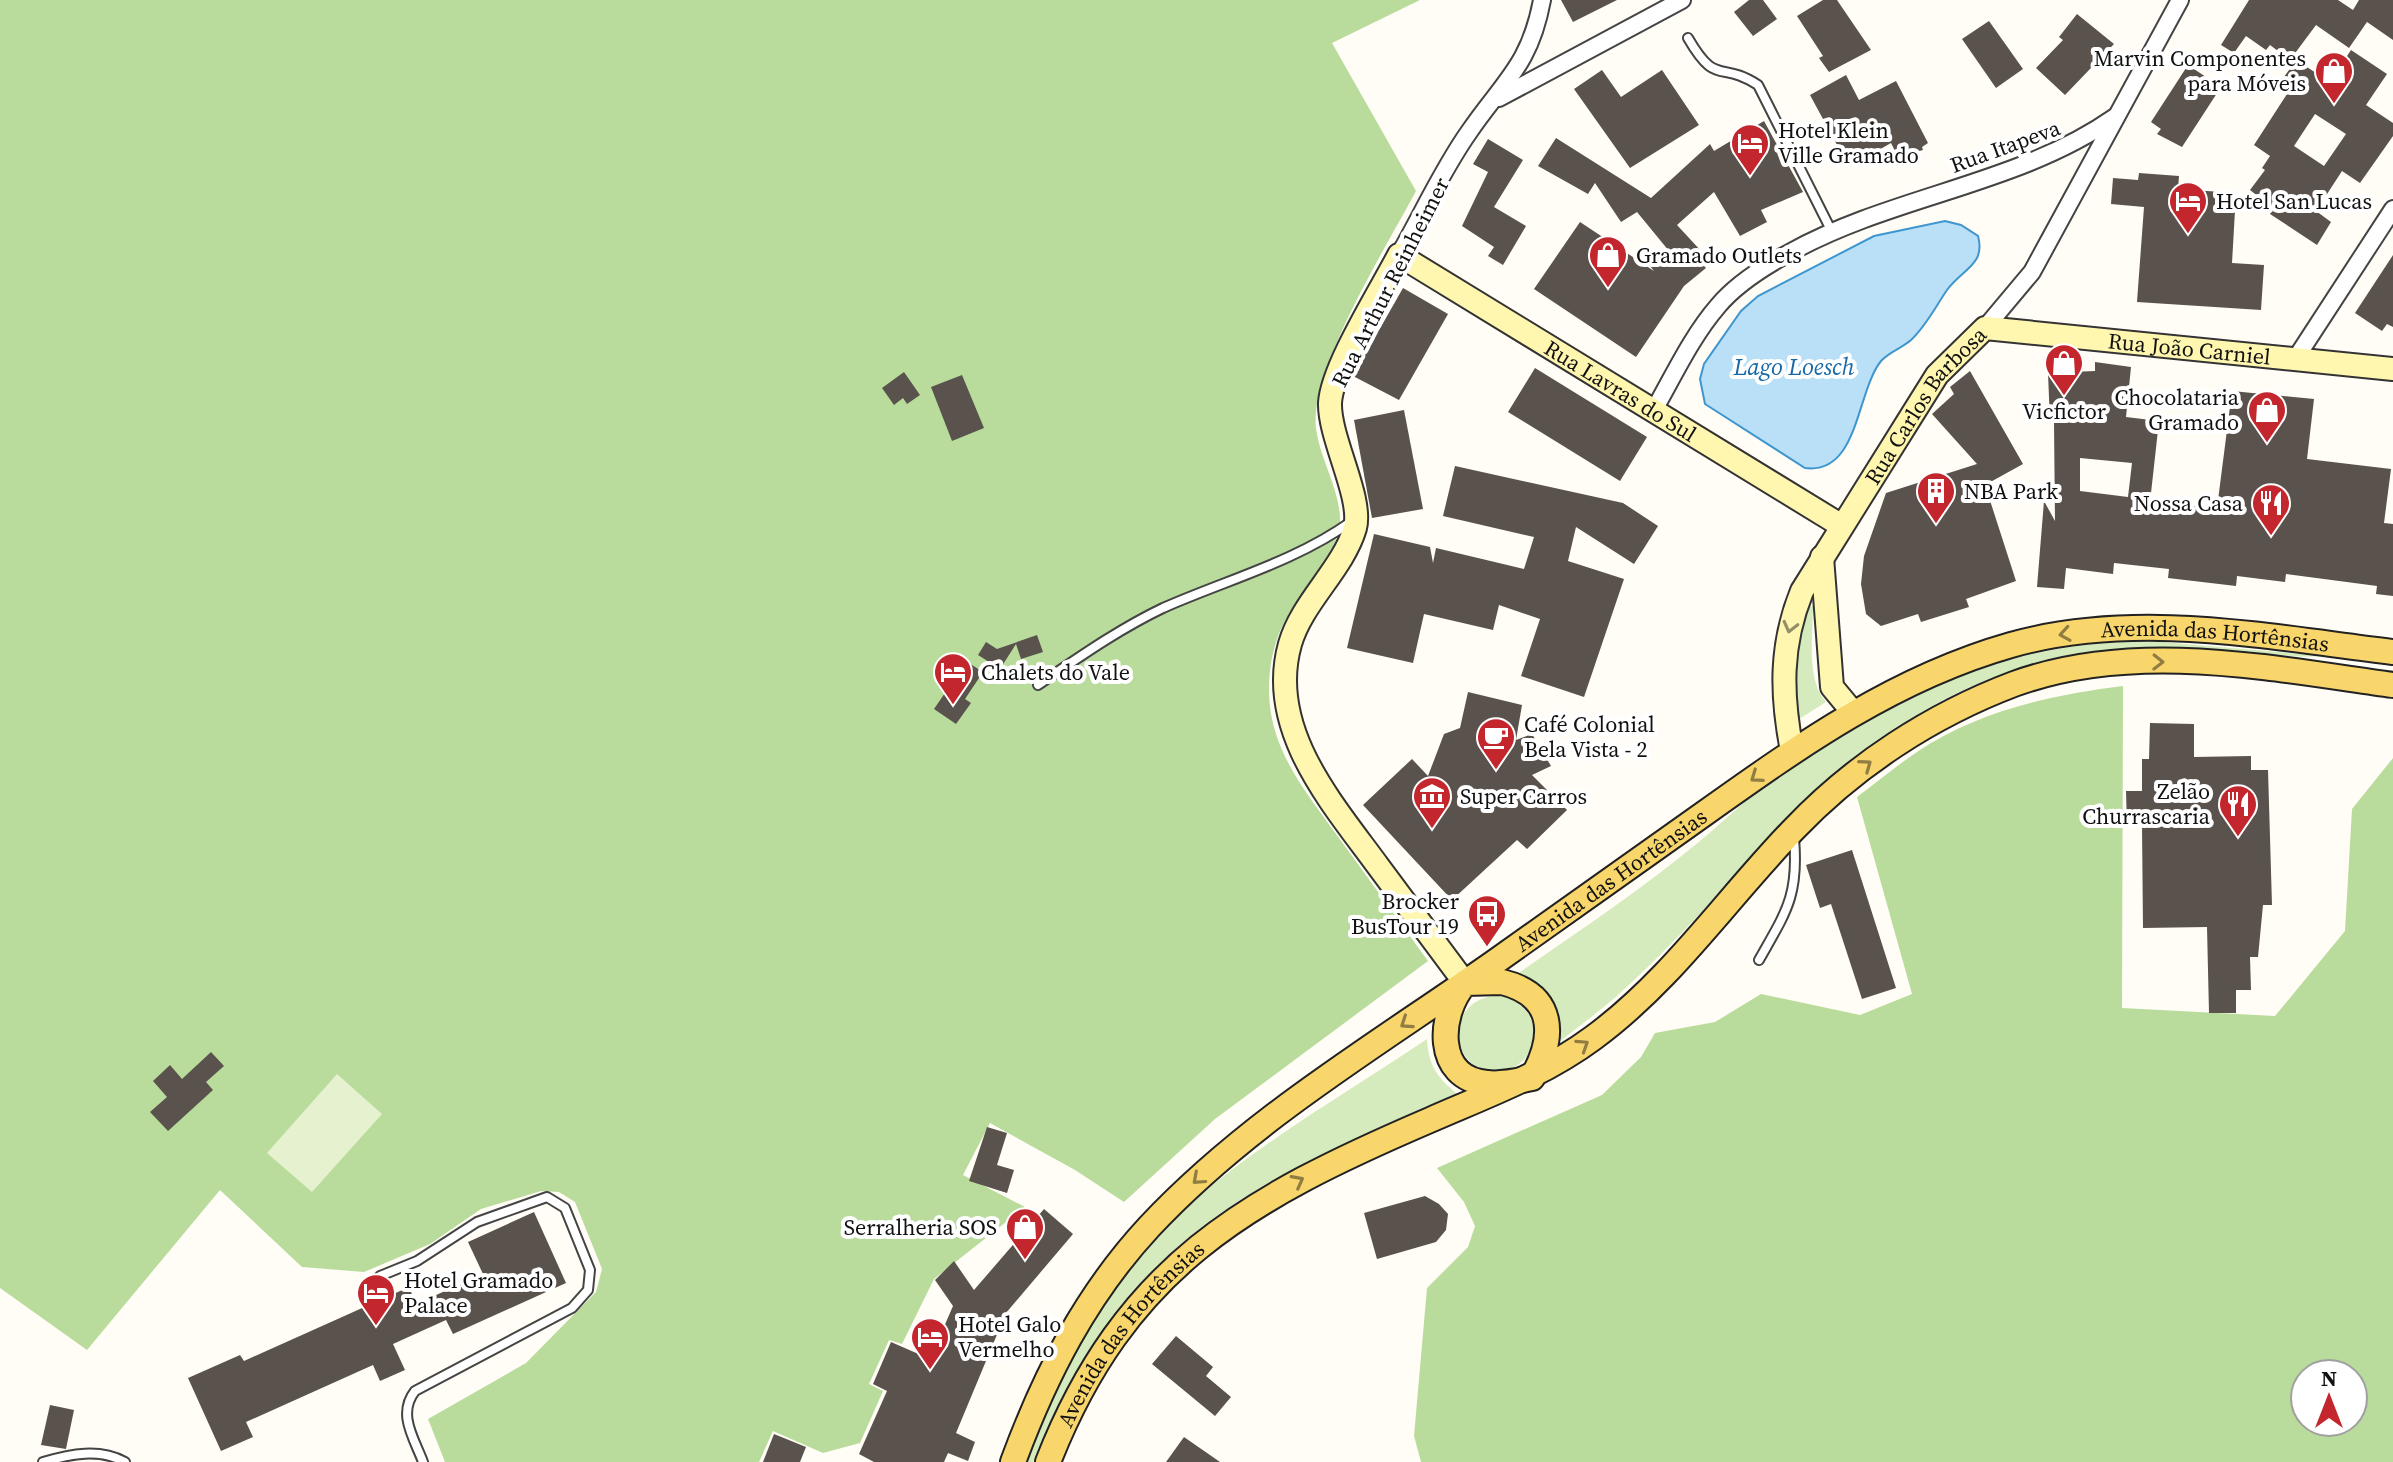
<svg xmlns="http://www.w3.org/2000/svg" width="2393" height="1462" viewBox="0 0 2393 1462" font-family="'Source Serif 4',serif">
  <rect width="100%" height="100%" fill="#fffdf5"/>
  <g fill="#d5ebbd">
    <path d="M1813 606C1813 635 1806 680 1826 702L1796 721 1791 690 1801 610Z"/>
    <path d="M2137 640 2325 656C2241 660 2156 640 2073 656 1855 695 1766 862 1617 996 1597 1013 1576 1029 1555 1045L1513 977C1576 933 1641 890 1700 841 1728 818 1754 792 1783 770 1885 693 2009 646 2137 640Z"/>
    <circle cx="1496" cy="1034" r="38"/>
    <path d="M1427 1039C1428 1066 1439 1080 1460 1096 1243 1185 1129 1235 1033 1462H1023C1051 1395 1082 1327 1127 1269 1200 1176 1329 1105 1427 1039Z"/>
  </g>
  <g fill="#b9dc9c" fill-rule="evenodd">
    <path d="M0 0H1420L1332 43 1416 191C1387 246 1309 370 1316 429 1320 459 1341 492 1340 522 1339 555 1289 602 1277 639 1267 669 1266 703 1276 734 1288 772 1316 806 1339 838 1369 879 1398 920 1428 961L1215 1119 1124 1202 1075 1170 990 1123 963 1175 1025 1207 934 1279 902 1344 889 1340 869 1384 883 1391 860 1443 823 1453 773 1431 759 1462H445L428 1419 526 1363 596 1292 602 1269 575 1202 559 1192 541 1191 481 1209 430 1244 364 1272 302 1267 220 1190 87 1350 0 1288Z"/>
    <path d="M2123 686 2122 1008 2275 1016 2345 931 2352 809 2393 758V1462H1421L1414 1436 1427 1288 1468 1247 1475 1226 1464 1202 1437 1168 1602 1095 1641 1057 1655 1033 1715 1022 1761 994 1860 1015 1912 994 1857 797C1877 782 1896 766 1917 752 1978 711 2051 695 2123 686ZM2305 1374H2353V1422H2305Z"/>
  </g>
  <path fill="#e6f2cf" d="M337 1074 382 1114 312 1192 267 1153Z"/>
  <path fill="#b9e0f7" stroke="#3f96cf" stroke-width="2" d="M1945 221 1961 225 1978 236C1986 265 1962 269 1947 290 1936 306 1926 326 1911 340 1902 348 1889 352 1881 361 1856 392 1859 475 1805 468L1705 404 1700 379 1704 364 1741 311 1758 296 1874 236Z"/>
  <g fill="#5a524d" fill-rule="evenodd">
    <path d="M1561 0H1617L1573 22Z"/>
    <path d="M1749 0H1763L1777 19 1753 36 1734 12Z"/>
    <path d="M1823 0H1837L1871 50 1829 72 1819 58 1823 56 1797 16Z"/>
    <path d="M2249 0H2338L2353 10 2359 0H2393V40L2367 22 2349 48 2316 25 2290 60 2270 45 2266 50 2246 36 2234 53 2221 45Z"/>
    <path d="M2077 14 2114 44 2065 95 2036 68 2063 40 2059 37Z"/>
    <path d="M1989 21 2023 69 1996 88 1962 39Z"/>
    <path d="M2351 50 2387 74 2366 105 2393 123V136L2360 183 2342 171 2316 211 2331 222 2317 245 2270 214 2273 208 2250 190 2265 170 2262 168 2270 156 2254 145 2287 94 2277 87 2296 60 2330 82ZM2315 114 2346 134 2324 166 2294 146Z"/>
    <path d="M2188 65 2221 87 2182 147 2157 134 2161 129 2151 122Z"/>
    <path d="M1602 70 1621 97 1662 70 1699 125 1630 168 1574 89Z"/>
    <path d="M1846 75 1859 100 1896 81 1928 143 1922 147 1923 150 1898 157 1891 143 1849 167 1810 95Z"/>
    <path d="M1764 121 1803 192 1761 210 1767 222 1740 236 1714 192 1677 225 1702 252 1696 257 1706 268 1684 286 1636 357 1534 289 1580 222 1654 271 1650 266 1669 251 1637 212 1621 222 1595 183 1588 194 1538 166 1556 138 1651 198 1710 144 1714 151Z"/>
    <path d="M1488 139 1523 160 1494 207 1526 226 1503 265 1488 256 1494 247 1462 226 1488 172 1473 164Z"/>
    <path d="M2139 173 2179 176 2178 189 2236 193 2232 263 2264 265 2261 310 2137 302 2144 207 2111 204 2113 178 2138 180Z"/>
    <path d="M2393 255V327L2387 324 2382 331 2355 313Z"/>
    <path d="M1403 288 1448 314 1399 400 1353 376Z"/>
    <path d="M2095 362 2131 367 2126 417 2159 421 2150 502 2217 508 2232 391 2314 399 2307 459 2391 469 2384 523 2393 524V596L2376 594 2377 586 2286 574 2285 582 2237 576 2236 586 2168 578 2169 569 2114 563 2113 574 2066 568 2064 589 2037 587 2044 501 2055 521 2054 422H2050L2048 373 2095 371ZM2080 458 2132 463 2128 497 2080 491Z"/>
    <path d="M1535 368 1647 437 1620 481 1508 412Z"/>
    <path d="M1970 371 2023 464 1985 485 2016 581 1966 599 1969 607 1921 622 1918 614 1881 626 1866 614 1861 584 1864 556 1886 493 1977 464 1932 414 1954 394 1950 387Z"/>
    <path d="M904 372 920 395 907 404 903 398 894 405 882 388Z"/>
    <path d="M962 375 984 428 952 441 931 387Z"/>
    <path d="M1404 410 1423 509 1372 518 1354 420Z"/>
    <path d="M1455 466 1623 503 1658 526 1634 564 1576 527 1568 561 1624 579 1584 697 1521 676 1540 619 1499 605 1493 630 1424 614 1413 663 1347 648 1374 534 1430 547 1433 563 1436 548 1524 569 1534 537 1443 516Z"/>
    <path d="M1037 635 1043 652 1021 659 1016 644 1000 669 978 655 986 642 997 649Z"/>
    <path d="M961 658 983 672 965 699 971 703 956 724 934 709 958 674 953 671Z"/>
    <path d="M1468 692 1522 705 1516 740 1532 734 1551 766 1532 775 1567 810 1527 849 1517 840 1452 900 1363 805 1412 759 1428 776 1444 734 1460 728Z"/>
    <path d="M2150 723 2194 724V757L2251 756V770H2268L2272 905H2263L2258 957H2250L2251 990H2236V1013H2209L2207 927 2143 928 2142 826H2127L2126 791H2142V759H2149Z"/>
    <path d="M1852 850 1896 988 1862 999 1831 904 1820 908 1806 865Z"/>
    <path d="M211 1052 224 1066 206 1082 213 1090 168 1131 150 1112 167 1097 153 1081 170 1065 182 1079Z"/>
    <path d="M987 1127 1007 1133 997 1165 1014 1170 1007 1193 969 1181Z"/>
    <path d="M1425 1196 1439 1204 1448 1214 1446 1230 1436 1242 1377 1259 1364 1213Z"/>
    <path d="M1044 1209 1073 1234 1006 1313 956 1433 975 1442 968 1461 948 1453 944 1462H874L859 1454 887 1391 873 1384 891 1342 930 1359 953 1306 935 1280 954 1261 974 1290Z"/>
    <path d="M534 1212 566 1283 453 1334 446 1320 393 1344 405 1370 380 1381 373 1365 246 1422 253 1437 221 1451 188 1378 240 1355 244 1361 409 1287 416 1304 483 1274 468 1242Z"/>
    <path d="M1176 1336 1213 1367 1206 1376 1231 1397 1215 1416 1152 1364Z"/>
    <path d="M50 1405 74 1410 66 1449 41 1445Z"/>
    <path d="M774 1434 806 1447 800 1462H763Z"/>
    <path d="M1184 1437 1220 1462H1166Z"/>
  </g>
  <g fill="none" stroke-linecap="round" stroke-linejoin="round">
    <g stroke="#444" stroke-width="12">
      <g id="lane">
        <path d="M1688 38C1717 88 1720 60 1758 85L1831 230"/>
        <path d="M1038 685C1078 658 1119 629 1163 608 1226 580 1295 562 1352 521"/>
        <path d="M1759 960C1786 912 1799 896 1794 838"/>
        <path d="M380 1276 417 1261 477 1222 547 1197 565 1208 590 1270 588 1290 572 1308 415 1391C397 1414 414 1438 423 1462"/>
        <path d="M43 1462C71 1454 99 1448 125 1462"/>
      </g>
    </g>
    <g stroke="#444" stroke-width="20">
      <g id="street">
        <path d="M1499 98 1682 0"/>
        <path d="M1399 255C1422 215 1442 170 1469 132 1504 81 1530 65 1542 0"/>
        <path d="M1985 328 2032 272 2180 0"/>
        <path d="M2296 358 2393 209"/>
        <path d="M1654 410C1674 375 1692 336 1718 306 1737 283 1765 266 1791 252 1894 195 2018 185 2115 117"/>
      </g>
    </g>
    <g stroke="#333" stroke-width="26">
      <g id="secondary">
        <path d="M1822 557 1832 687 1852 711"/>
        <path id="s1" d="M1792 751C1781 694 1780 645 1802 591L1937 375 1985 328 2393 369"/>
        <path id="s2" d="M1465 983C1436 944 1407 905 1378 866 1332 803 1266 729 1290 644 1302 602 1343 569 1355 528 1363 498 1329 438 1330 403 1332 367 1381 290 1399 255L1842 526"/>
      </g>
    </g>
    <g stroke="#222" stroke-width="28">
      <g id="primary">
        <path d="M1502 982C1555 995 1556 1036 1532 1078 1517 1081 1502 1085 1487 1083 1434 1079 1438 1014 1465 983Z"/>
        <path id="s3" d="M1013 1462C1045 1375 1086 1295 1149 1227 1249 1120 1377 1045 1495 962 1565 912 1635 863 1705 813 1802 744 1895 678 2011 645 2136 610 2267 637 2393 652"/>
        <path id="s4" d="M1048 1462C1125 1266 1246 1199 1430 1120 1487 1095 1543 1075 1593 1038 1672 980 1727 898 1794 829 1855 765 1932 715 2014 684 2134 640 2270 668 2393 685"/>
      </g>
    </g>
    <use href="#lane" stroke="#fff" stroke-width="8"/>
    <use href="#street" stroke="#fff" stroke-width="16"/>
    <use href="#secondary" stroke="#fff6b0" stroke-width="22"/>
    <use href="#primary" stroke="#f9d66b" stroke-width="24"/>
  </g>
  <defs><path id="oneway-chevron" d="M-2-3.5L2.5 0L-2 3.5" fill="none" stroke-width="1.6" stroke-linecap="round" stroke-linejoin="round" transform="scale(2)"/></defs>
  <use stroke="#948f68" href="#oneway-chevron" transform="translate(1790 627) rotate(104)"/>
  <g stroke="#917d42">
    <use href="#oneway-chevron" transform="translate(2065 634) rotate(171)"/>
    <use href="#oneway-chevron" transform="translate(2158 662) rotate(1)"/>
    <use href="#oneway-chevron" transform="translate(1866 765) rotate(-36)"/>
    <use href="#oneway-chevron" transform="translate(1756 777) rotate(145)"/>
    <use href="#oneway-chevron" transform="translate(1406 1023) rotate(146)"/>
    <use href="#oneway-chevron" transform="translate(1583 1045) rotate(-33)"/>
    <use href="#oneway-chevron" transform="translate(1198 1179) rotate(138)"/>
    <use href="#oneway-chevron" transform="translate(1298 1181) rotate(-28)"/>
  </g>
  <defs>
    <g id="shop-pin" transform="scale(2)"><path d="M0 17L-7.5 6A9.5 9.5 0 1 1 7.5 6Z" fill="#c4262e" stroke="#fff"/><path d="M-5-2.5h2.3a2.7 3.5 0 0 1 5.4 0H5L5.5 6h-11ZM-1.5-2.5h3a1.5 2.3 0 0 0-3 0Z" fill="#fff"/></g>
    <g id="hotel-pin" transform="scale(2)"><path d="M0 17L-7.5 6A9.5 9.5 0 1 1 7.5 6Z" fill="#c4262e" stroke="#fff"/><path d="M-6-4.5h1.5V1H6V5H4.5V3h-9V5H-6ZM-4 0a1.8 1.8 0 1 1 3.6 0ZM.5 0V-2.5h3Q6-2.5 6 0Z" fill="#fff"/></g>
    <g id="building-pin" transform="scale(2)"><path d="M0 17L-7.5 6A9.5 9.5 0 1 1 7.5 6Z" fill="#c4262e" stroke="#fff"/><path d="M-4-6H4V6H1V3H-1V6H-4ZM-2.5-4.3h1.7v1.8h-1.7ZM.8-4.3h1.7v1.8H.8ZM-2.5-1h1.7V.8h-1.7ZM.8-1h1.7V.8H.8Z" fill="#fff"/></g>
    <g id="restaurant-pin" transform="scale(2)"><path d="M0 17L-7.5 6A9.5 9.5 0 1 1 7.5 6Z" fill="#c4262e" stroke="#fff"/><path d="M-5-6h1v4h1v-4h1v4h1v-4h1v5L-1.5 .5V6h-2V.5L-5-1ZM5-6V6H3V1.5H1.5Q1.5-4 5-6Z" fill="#fff"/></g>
    <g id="cafe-pin" transform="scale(2)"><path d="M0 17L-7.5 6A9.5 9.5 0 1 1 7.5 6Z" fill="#c4262e" stroke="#fff"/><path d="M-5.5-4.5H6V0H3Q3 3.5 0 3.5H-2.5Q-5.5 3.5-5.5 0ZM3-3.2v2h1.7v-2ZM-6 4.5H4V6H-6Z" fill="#fff"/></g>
    <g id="museum-pin" transform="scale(2)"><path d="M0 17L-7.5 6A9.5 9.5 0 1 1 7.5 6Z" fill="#c4262e" stroke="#fff"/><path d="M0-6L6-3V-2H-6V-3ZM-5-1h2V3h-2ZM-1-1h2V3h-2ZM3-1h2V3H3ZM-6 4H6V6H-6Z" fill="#fff"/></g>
    <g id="bus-pin" transform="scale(2)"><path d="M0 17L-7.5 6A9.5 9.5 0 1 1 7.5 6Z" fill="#c4262e" stroke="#fff"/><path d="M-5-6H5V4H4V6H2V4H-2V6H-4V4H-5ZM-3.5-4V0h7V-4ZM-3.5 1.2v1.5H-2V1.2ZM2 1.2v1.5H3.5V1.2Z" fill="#fff"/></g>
  </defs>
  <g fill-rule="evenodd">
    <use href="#shop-pin" x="2334" y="71"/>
    <use href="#hotel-pin" x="1750" y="143"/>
    <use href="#hotel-pin" x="2188" y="201"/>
    <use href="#shop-pin" x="1608" y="255"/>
    <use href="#shop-pin" x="2064" y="363"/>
    <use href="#shop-pin" x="2267" y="410"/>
    <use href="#building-pin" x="1936" y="491"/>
    <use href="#restaurant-pin" x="2271" y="503"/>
    <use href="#hotel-pin" x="953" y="672"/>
    <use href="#cafe-pin" x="1496" y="737"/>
    <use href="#museum-pin" x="1432" y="796"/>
    <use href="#restaurant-pin" x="2238" y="804"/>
    <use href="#bus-pin" x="1487" y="914"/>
    <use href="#shop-pin" x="1025" y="1227"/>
    <use href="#hotel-pin" x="376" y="1293"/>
    <use href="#hotel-pin" x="930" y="1337"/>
  </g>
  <g text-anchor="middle" stroke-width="8" stroke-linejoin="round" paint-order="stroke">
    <g font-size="22" fill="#111" stroke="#fff" text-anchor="start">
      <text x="2306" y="66" text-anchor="end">Marvin Componentes<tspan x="2306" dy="25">para Móveis</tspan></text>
      <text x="1778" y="138">Hotel Klein<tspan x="1778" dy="25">Ville Gramado</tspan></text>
      <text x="2216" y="209">Hotel San Lucas</text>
      <text x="1636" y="263">Gramado Outlets</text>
      <text x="2239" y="405" text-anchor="end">Chocolataria<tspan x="2239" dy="25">Gramado</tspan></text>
      <text x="2064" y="419" text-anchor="middle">Vicfictor</text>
      <text x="1964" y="499">NBA Park</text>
      <text x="2243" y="511" text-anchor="end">Nossa Casa</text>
      <text x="981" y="680">Chalets do Vale</text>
      <text x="1524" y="732">Café Colonial<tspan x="1524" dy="25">Bela Vista - 2</tspan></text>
      <text x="2210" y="799" text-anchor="end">Zelão<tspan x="2210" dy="25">Churrascaria</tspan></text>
      <text x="1460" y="804">Super Carros</text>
      <text x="1459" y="909" text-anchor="end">Brocker<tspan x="1459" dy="25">BusTour 19</tspan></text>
      <text x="997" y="1235" text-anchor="end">Serralheria SOS</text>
      <text x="404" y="1288">Hotel Gramado<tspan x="404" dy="25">Palace</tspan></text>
      <text x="958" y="1332">Hotel Galo<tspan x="958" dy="25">Vermelho</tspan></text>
    </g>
    <g font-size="22" fill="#111" stroke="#fff">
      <text transform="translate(2005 146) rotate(-20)" y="8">Rua Itapeva</text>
      <text transform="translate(1390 282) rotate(-63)" y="8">Rua Arthur Reinheimer</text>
      <text dy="8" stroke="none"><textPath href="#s1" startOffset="690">Rua João Carniel</textPath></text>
      <text dy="8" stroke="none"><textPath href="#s2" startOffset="1080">Rua Lavras do Sul</textPath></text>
      <text dy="8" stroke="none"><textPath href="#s1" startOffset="386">Rua Carlos Barbosa</textPath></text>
      <text dy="8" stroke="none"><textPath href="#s3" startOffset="1524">Avenida das Hortênsias</textPath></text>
      <text dy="8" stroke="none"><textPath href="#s3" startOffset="852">Avenida das Hortênsias</textPath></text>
      <text dy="8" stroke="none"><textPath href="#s4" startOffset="154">Avenida das Hortênsias</textPath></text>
    </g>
    <g font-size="24" font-style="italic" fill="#1768a6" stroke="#fff">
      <text x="1794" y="375">Lago Loesch</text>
    </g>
  </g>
  <g transform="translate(2329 1398)"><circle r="38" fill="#ffffff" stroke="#a0a0a0" stroke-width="2"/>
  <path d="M0-6L14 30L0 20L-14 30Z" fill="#c4262e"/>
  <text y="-12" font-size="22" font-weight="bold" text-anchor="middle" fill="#111111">N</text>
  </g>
</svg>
